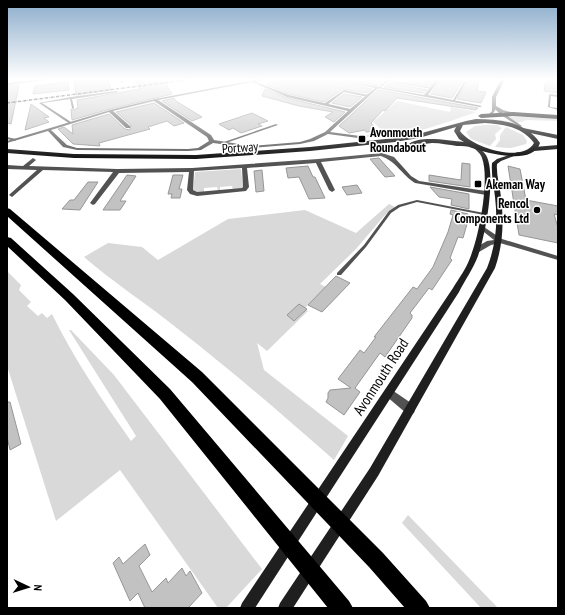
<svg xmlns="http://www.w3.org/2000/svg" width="565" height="615" viewBox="0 0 565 615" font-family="'PT Sans Narrow',sans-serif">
  <rect width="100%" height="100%" fill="#fff"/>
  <g fill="#d9d9d9">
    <path d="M397 101 450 112 451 107 476 112C439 125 399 141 359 136L385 133 373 122Z"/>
    <path d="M506 116 558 119V121L527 120 517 123Z"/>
    <path d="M485 125H497L502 128 495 134 496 139 490 146 471 139 466 132 475 126Z"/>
    <path d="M506 127 523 135 527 141 526 144 511 148 495 147 500 140V135Z"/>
    <path d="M241 169 243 187 241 189 233 190 232 186 220 187V191H218L217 187 204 188V192L196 193 193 191 195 172Z"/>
    <path d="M389 204 395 207 384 216 356 249 320 284 326 287 304 309 308 311 267 351 257 343 264 370 348 436 334 460C283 415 232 371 178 329 147 304 114 283 84 257L108 243 142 247 158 260 228 219 305 210 356 233Z"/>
    <path d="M7 271 21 285 19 290 31 302 27 306 38 316 42 313 47 318 52 314C74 359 102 400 131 441L136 436 69 330H71L114 375 262 569 226 608H218L120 470 56 521 7 366Z"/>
    <path d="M408 515 498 608H481L402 523Z"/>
  </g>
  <g fill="#c2c2c2" stroke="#969696">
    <path d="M91 79H108L111 90 76 95 74 81Z"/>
    <path d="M135 79H163L172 94 110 109 72 120 71 109 73 110 78 108 77 100 140 89Z"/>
    <path d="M284 79H291L295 81 306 79H331L332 80 372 89 367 93 343 89 324 102 289 94 267 85 269 82Z"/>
    <path d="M339 79H362L382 82 378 86Z"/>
    <path d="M410 79H435L430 86 407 82Z"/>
    <path d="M441 79H464L452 98 431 94Z"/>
    <path d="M469 79H479L477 91 486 92 481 103 457 99Z"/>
    <path d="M546 79H558V93L544 91Z"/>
    <path d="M68 82 69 90 33 94 35 86Z"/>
    <path d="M388 83 398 84 427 90 423 93 384 87Z"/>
    <path d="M19 85 11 124 7 123V86Z"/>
    <path d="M265 89 287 98 345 112 334 122 325 117 333 112 299 106 262 96Z"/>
    <path d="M378 90H380L478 108 476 110 397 98 385 111 383 110 371 123 378 131 366 132 365 130 349 133 339 126Z"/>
    <path d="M344 94 362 97 350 107 332 103Z"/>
    <path d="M174 98 176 101 202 117 192 121 162 101Z"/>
    <path d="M154 103 184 123 174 126 167 121 148 127 150 129 99 143 100 146 73 144 58 129 64 127 73 134 72 125 109 114 125 129 130 130 131 125 116 112Z"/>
    <path d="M31 104 49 117 44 118 49 122 25 130Z"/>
    <path d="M252 113 268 121 258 124 262 126 241 133 233 128 229 130 219 124Z"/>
    <path d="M379 158 395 176 385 177 370 159Z"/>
    <path d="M462 163 470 164V187L429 181V175L461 180Z"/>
    <path d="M308 166 313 177H315L325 198 309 199 299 177 288 178 286 168Z"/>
    <path d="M508 166 520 169 526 200 558 206V215L554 214 558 228V243L519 235Z"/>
    <path d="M262 170 264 191 256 192 254 171Z"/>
    <path d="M127 175 136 176 120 201H126L120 210H103Z"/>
    <path d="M173 175H183L179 189H182L180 198H171L172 194H168Z"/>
    <path d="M88 182H98L80 210 62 209 70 200H74Z"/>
    <path d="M357 185 362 193 347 195 342 187Z"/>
    <path d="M430 187 469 194V209L451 205 452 199 439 197Z"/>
    <path d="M451 210 468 214 467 224 463 238 458 237 450 258 452 260 432 290 429 288 410 313 412 315V318L385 357 380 353 355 388 360 392 344 415 326 402 328 398V393L330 390 351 388 338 379 360 350 364 353 376 337H374L413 287 417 289 433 267 448 232 453 215 450 214Z"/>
    <path d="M336 276 350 283 322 312 308 305Z"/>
    <path d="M299 304 307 309 294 321 287 315Z"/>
    <path d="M7 402H10L21 444 10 450 7 437Z"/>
    <path d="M145 544 150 555 139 566 152 592 166 578 168 583 182 568 186 576 190 571 202 593 188 608H145L138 593 130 601 113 563 119 557 123 564Z"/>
  </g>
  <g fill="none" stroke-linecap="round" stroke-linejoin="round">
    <g fill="#525252" fill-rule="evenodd">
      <path d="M120 79H122L123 83H121Z"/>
      <path d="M381 79H390L389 80 433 88 432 89 388 81 379 89 378 88 386 80Z"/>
      <path d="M466 79H468L454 102H452Z"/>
      <path d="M344 90 368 95 369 96 368 97 344 92 327 105H325V103Z"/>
      <path d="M117 91 118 92 72 99 74 108 73 109 72 108 70 99 42 103 71 122V124H70L39 103 71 97Z"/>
      <path d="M549 95 550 94 558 95V97L551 96 550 105V107L558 108V110L548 107Z"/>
      <path d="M496 108H498L503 113 522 126 520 127 501 115 496 110Z"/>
      <path d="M276 124 278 125 223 144 221 143Z"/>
      <path d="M7 130H8V132L7 133Z"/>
      <path d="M7 137 16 139V140L15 141 7 139Z"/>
      <path d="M417 200 484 213 486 214 484 215 417 202 400 207 391 213 366 247 341 275H337V273L364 245 389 211 398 205Z"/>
    </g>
    <g fill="#525252" fill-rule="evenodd">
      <path d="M45 79H54L7 85V83Z"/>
      <path d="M260 79H266L256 82 289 95 350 109 375 88 332 79 424 95 437 79H440L428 95 482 106 480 107 378 88 330 132 360 136V137L358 138 328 134 314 141 300 144 251 148 213 143 201 150 188 151 77 150 63 147 48 131 7 143V141L110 110 155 99ZM252 82 287 97 348 111 325 132 310 139 300 142 251 146 214 140 211 135 158 100ZM154 101 207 137 209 141 198 148 188 149 77 148 67 145 51 130 109 112 126 128H130V126L113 111Z"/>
      <path d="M501 79H505L496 97V106L503 110 514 113V115L501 112 496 109 492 115 489 114 492 111V97Z"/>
      <path d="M382 153 394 157 411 176 419 181 486 191 489 193 486 195 415 183C401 174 397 162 381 156L321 162 335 190 332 192 329 190 316 163 247 168 249 187 246 191 197 196 190 194 187 190 189 172 119 173 95 204 93 205 90 203 113 172 43 170 12 197 9 195 10 194 37 170 7 169V165L23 166 33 158 36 160 29 166 117 169 192 168 318 159ZM242 168 243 187 242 188 197 192 193 190 194 171Z"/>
      <path d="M481 225 502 239 558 256V260L500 243 491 245 479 252H475L474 250 475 248 487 241 494 240 479 228V226Z"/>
      <path d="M389 388 414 405 415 409 414 413 410 414 406 413 386 396 384 393 386 390Z"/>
    </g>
    <g fill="#1f1f1f" fill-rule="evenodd">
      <path d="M474 146H478C480 149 484 152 486 155 497 174 485 237 478 256 473 269 465 280 459 292L255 608H240L242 603 453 288C459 278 466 269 470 258 479 237 490 179 482 158 481 154 477 151 474 148Z"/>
      <path d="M518 152 522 153 501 161 497 164C496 175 500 186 501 197 504 222 503 245 495 268L378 476 293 608H278L280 603 370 468 487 268C496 245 498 222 495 197 494 186 491 175 492 163L497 159Z"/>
    </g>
    <g fill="#000" fill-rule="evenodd">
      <path d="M513 112 558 115V119L513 116 481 118 478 116 481 114Z"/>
      <path d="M476 119C500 119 526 122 540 143 533 166 488 153 472 148 468 146 462 146 457 146 449 145 441 143 432 143 425 143 415 148 409 144 421 135 449 141 464 142L459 139 454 131 456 127 419 138 395 142 310 151 196 159 74 158 7 153V149L74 154 196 155 310 147 395 138 418 134 466 121ZM485 123C503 124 523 127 534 143 522 164 471 147 460 131L463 125Z"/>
    </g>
    <g fill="#000" fill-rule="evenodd">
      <path d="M523 128 558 135V139L521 131V129Z"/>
      <path d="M558 145V149L534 151 530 149 534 147Z"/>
      <path d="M7 208 10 209 202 372 383 553 426 601 430 608H405L369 567 192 382 7 216Z"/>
      <path d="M7 237 11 238 73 294 170 389 349 601 353 608H328L160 399 65 300 7 246Z"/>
    </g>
    <path stroke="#000" stroke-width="1.5" stroke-dasharray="3 1 0.5 1" stroke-linecap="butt" d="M7 103 194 79"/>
  </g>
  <linearGradient id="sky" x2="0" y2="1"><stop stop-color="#8baccb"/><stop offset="0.48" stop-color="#fff"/><stop offset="1" stop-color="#fff" stop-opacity="0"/></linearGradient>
  <rect width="565" height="165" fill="url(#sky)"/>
  <g fill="#000" stroke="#fff" stroke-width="1.5">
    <rect x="358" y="135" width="8" height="8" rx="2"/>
    <rect x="474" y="180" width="8" height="8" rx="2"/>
    <circle cx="537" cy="210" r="4"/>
  </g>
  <g text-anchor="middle" stroke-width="3" stroke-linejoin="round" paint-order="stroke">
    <g font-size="13" font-weight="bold" fill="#000" stroke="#fff" text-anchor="start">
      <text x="370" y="137">Avonmouth<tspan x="370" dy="15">Roundabout</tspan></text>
      <text x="486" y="189">Akeman Way</text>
      <text x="529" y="208" text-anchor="end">Rencol<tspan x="529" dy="15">Components Ltd</tspan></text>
    </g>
    <g font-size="13" fill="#000" stroke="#fff">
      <text transform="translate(240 147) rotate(-4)" y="5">Portway</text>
    </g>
    <g font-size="15" fill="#000" stroke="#fff">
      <text transform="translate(381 377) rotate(-57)" y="5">Avonmouth Road</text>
    </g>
  </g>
  <rect width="565" height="615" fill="none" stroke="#000000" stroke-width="16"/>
  <g transform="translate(28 587) rotate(94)" stroke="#ffffff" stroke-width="3" paint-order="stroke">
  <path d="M0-3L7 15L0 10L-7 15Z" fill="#000000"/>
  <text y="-6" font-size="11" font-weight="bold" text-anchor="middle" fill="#000000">N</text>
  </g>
</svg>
